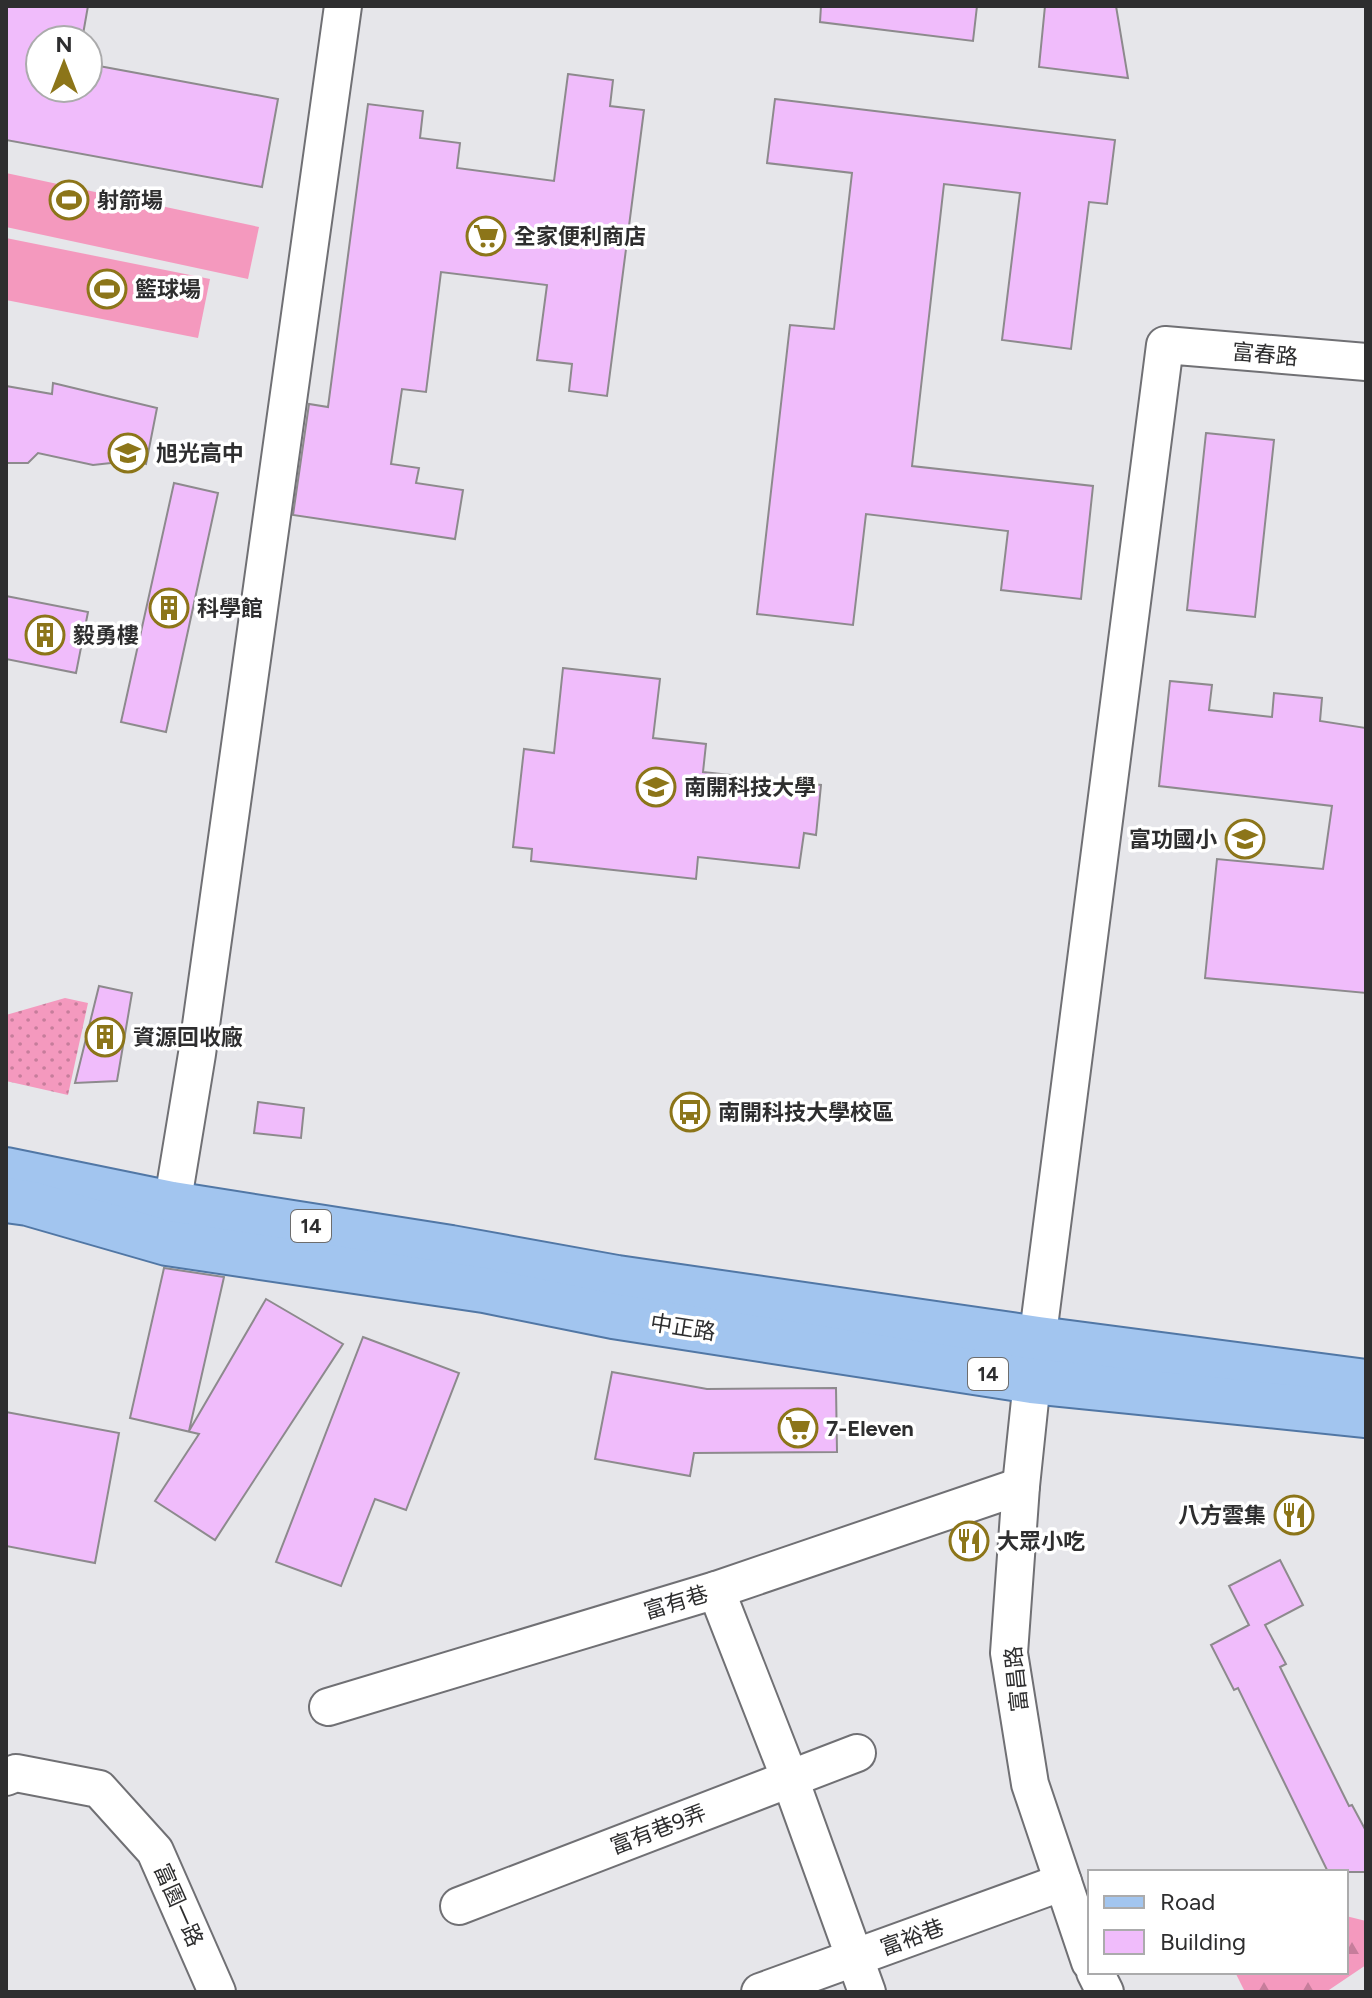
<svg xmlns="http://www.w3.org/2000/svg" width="1372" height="1998" viewBox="0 0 1372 1998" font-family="Figtree,'Noto Sans TC',sans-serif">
  <defs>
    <pattern id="grass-dots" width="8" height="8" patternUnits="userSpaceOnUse" patternTransform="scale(2)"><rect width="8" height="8" fill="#f499be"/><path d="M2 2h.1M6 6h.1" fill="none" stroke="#c67d9b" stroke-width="1.8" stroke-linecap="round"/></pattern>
    <pattern id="forest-firs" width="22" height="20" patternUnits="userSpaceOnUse" patternTransform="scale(2)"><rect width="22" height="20" fill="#f499be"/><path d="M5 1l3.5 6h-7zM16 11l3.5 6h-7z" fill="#c67d9b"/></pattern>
  </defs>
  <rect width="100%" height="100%" fill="#e6e6ea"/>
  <path fill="url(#grass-dots)" d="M65 998 88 1003 68 1095 6 1081V1015Z"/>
  <path fill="url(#forest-firs)" d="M1346 1916 1366 1921V1965L1326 1992H1243L1244 1990 1235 1972H1346Z"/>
  <g fill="#f499be">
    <path d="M6 173 259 227 248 279 6 227Z"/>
    <path d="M6 238 210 279 198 338 6 300Z"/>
  </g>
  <g fill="#f0bcfb" stroke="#8d8a8d" stroke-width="2">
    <path d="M6 6H88L82 40H40V88H88V64L278 99 262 187 6 140Z"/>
    <path d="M821 6H977L973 41 820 22Z"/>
    <path d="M1045 6H1116L1128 78 1039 67Z"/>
    <path d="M568 74 613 80 610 106 644 110 607 396 569 391 572 364 537 360 547 285 441 272 426 392 402 389 391 464 419 468 416 483 463 490 455 539 293 515 309 404 328 407 368 104 423 111 420 138 460 143 457 168 554 181Z"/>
    <path d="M775 99 1115 140 1107 204 1089 202 1071 349 1002 340 1020 193 944 184 912 466 1093 486 1081 599 1001 590 1008 531 866 514 853 625 757 614 790 325 834 329 852 173 767 163Z"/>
    <path d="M53 383 157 408 146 464 122 456 111 463 93 465 38 453 28 463H6V386L52 394Z"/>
    <path d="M1206 433 1274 440 1255 617 1187 610Z"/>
    <path d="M174 483 218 493 166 732 121 722Z"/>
    <path d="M6 596 88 612 76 673 6 659Z"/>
    <path d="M563 668 660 679 653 738 706 744 703 772 821 785 816 835 804 833 799 868 698 857 696 879 531 861 532 849 513 847 524 749 554 753Z"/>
    <path d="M1170 681 1212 685 1209 710 1272 717 1274 693 1322 698 1320 721 1366 728V993L1205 978 1217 859 1323 869 1332 806 1159 786Z"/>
    <path d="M99 986 132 993 117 1081 75 1083Z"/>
    <path d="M258 1102 304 1108 301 1138 254 1133Z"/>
    <path d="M164 1268 224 1277 189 1431 266 1299 343 1344 215 1540 155 1501 199 1434 130 1418Z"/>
    <path d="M363 1337 459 1373 406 1510 375 1499 341 1586 276 1562Z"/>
    <path d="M612 1372 707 1389 836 1388 837 1452 694 1453 690 1476 595 1459Z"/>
    <path d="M6 1412 119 1433 95 1563 6 1546Z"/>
    <path d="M1280 1560 1303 1605 1265 1625 1286 1664 1280 1667 1349 1806 1352 1805 1366 1831V1872H1328L1238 1688 1234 1690 1211 1645 1249 1625 1229 1586Z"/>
  </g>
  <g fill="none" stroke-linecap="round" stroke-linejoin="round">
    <g stroke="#707074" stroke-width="40">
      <g id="street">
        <path d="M168 1230 197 1054 343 6"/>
        <path d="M716 1590 790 1779 867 1992"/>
        <path d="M328 1707 716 1590 1021 1486"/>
        <path d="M6 1777 16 1773 99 1789 155 1851 217 1992"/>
        <path d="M459 1906 857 1753"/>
        <path d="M1090 1962 1030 1784 1009 1653 1021 1486 1032 1381 1165 345 1366 362"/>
        <path d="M1095 1972 1105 1992"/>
        <path d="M760 1992 1063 1882"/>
      </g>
    </g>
    <g stroke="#5177a5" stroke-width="48">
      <g id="primary">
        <path d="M6 1170 172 1204 451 1248 617 1278 1038 1339 1366 1382"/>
        <path d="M6 1200 28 1203 167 1243 484 1290 613 1316 1032 1381 1366 1415"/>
      </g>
    </g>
    <use href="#street" stroke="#fff" stroke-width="36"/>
    <use href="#primary" stroke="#a2c5ef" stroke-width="44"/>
  </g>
  <defs>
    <g id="stadium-ring" transform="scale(2)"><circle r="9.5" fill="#fff" stroke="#8c7519" stroke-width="1.5"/><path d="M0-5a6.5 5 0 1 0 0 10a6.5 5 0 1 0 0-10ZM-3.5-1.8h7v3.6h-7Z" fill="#8c7519"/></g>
    <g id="supermarket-ring" transform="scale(2)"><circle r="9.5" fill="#fff" stroke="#8c7519" stroke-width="1.5"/><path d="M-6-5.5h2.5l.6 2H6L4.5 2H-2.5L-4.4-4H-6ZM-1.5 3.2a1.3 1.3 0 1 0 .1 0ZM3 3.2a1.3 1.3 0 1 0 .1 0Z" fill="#8c7519"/></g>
    <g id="school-ring" transform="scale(2)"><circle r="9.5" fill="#fff" stroke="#8c7519" stroke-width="1.5"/><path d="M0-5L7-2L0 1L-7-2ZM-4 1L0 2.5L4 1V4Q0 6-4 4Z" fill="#8c7519"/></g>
    <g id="building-ring" transform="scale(2)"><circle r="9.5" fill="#fff" stroke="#8c7519" stroke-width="1.5"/><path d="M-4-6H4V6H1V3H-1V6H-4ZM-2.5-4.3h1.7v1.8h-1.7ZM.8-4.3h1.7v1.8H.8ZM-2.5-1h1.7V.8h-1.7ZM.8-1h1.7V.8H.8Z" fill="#8c7519"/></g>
    <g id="university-ring" transform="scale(2)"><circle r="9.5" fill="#fff" stroke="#8c7519" stroke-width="1.5"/><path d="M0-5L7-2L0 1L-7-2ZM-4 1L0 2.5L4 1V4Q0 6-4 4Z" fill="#8c7519"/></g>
    <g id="bus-ring" transform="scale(2)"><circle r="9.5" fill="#fff" stroke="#8c7519" stroke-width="1.5"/><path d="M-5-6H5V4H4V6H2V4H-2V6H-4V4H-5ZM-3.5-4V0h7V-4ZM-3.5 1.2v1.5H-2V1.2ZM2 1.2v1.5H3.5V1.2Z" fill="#8c7519"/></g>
    <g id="restaurant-ring" transform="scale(2)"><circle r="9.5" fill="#fff" stroke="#8c7519" stroke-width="1.5"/><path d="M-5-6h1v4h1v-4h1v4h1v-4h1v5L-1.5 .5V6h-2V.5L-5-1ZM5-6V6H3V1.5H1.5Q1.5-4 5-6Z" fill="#8c7519"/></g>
  </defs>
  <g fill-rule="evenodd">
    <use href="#stadium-ring" x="69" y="200"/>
    <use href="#supermarket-ring" x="486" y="236"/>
    <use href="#stadium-ring" x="107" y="289"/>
    <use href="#school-ring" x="128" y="453"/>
    <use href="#building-ring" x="169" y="608"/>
    <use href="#building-ring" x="45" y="635"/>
    <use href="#university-ring" x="656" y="787"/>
    <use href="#school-ring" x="1245" y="839"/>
    <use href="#building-ring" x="105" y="1037"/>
    <use href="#bus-ring" x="690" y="1112"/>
    <use href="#supermarket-ring" x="798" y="1428"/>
    <use href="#restaurant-ring" x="1294" y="1515"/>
    <use href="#restaurant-ring" x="969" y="1541"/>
  </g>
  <g text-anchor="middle" stroke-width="7" stroke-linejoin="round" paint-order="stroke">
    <g fill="#fff" stroke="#6d6d6d" stroke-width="2">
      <rect x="291" y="1210" width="40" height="32" rx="6"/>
      <rect x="968" y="1358" width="40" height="32" rx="6"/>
    </g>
    <g font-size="20" font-weight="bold" fill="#2e2e2f">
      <text x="311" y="1233">14</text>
      <text x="988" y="1381">14</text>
    </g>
    <g font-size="22" font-weight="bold" fill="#2e2e2f" stroke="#fff" text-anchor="start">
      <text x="97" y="208">射箭場</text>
      <text x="514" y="244">全家便利商店</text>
      <text x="135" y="297">籃球場</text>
      <text x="156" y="461">旭光高中</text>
      <text x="197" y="616">科學館</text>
      <text x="73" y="643">毅勇樓</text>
      <text x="684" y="795">南開科技大學</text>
      <text x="1217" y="847" text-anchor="end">富功國小</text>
      <text x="133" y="1045">資源回收廠</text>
      <text x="718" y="1120">南開科技大學校區</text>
      <text x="826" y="1436">7-Eleven</text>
      <text x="1266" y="1523" text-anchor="end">八方雲集</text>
      <text x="997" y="1549">大眾小吃</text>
    </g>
    <g font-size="22" fill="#2e2e2f" stroke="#fff">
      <text transform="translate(1265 354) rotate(5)" y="8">富春路</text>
      <text transform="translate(683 1327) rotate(9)" y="8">中正路</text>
      <text transform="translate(676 1602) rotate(-17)" y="8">富有巷</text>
      <text transform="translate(1016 1679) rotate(-96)" y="8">富昌路</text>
      <text transform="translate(658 1829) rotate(-21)" y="8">富有巷9弄</text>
      <text transform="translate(179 1905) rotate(66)" y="8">富園一路</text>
      <text transform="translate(912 1937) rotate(-20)" y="8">富裕巷</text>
    </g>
  </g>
  <rect width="1372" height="1998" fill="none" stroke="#2e2e2f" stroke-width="16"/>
  <rect x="1088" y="1870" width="260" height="104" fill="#ffffff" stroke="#ababac" stroke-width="2"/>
  <rect x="1104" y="1896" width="40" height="12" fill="#a2c5ef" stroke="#ababac" stroke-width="2"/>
  <text x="1160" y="1910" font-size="24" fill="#2e2e2f">Road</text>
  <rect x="1104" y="1930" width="40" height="24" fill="#f0bcfb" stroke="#ababac" stroke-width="2"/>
  <text x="1160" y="1950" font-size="24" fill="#2e2e2f">Building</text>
  <g transform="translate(64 64)"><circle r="38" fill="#ffffff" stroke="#ababac" stroke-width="2"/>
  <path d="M0-6L14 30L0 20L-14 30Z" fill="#8c7519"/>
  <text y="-12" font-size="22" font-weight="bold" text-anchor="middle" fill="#2e2e2f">N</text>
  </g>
</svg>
